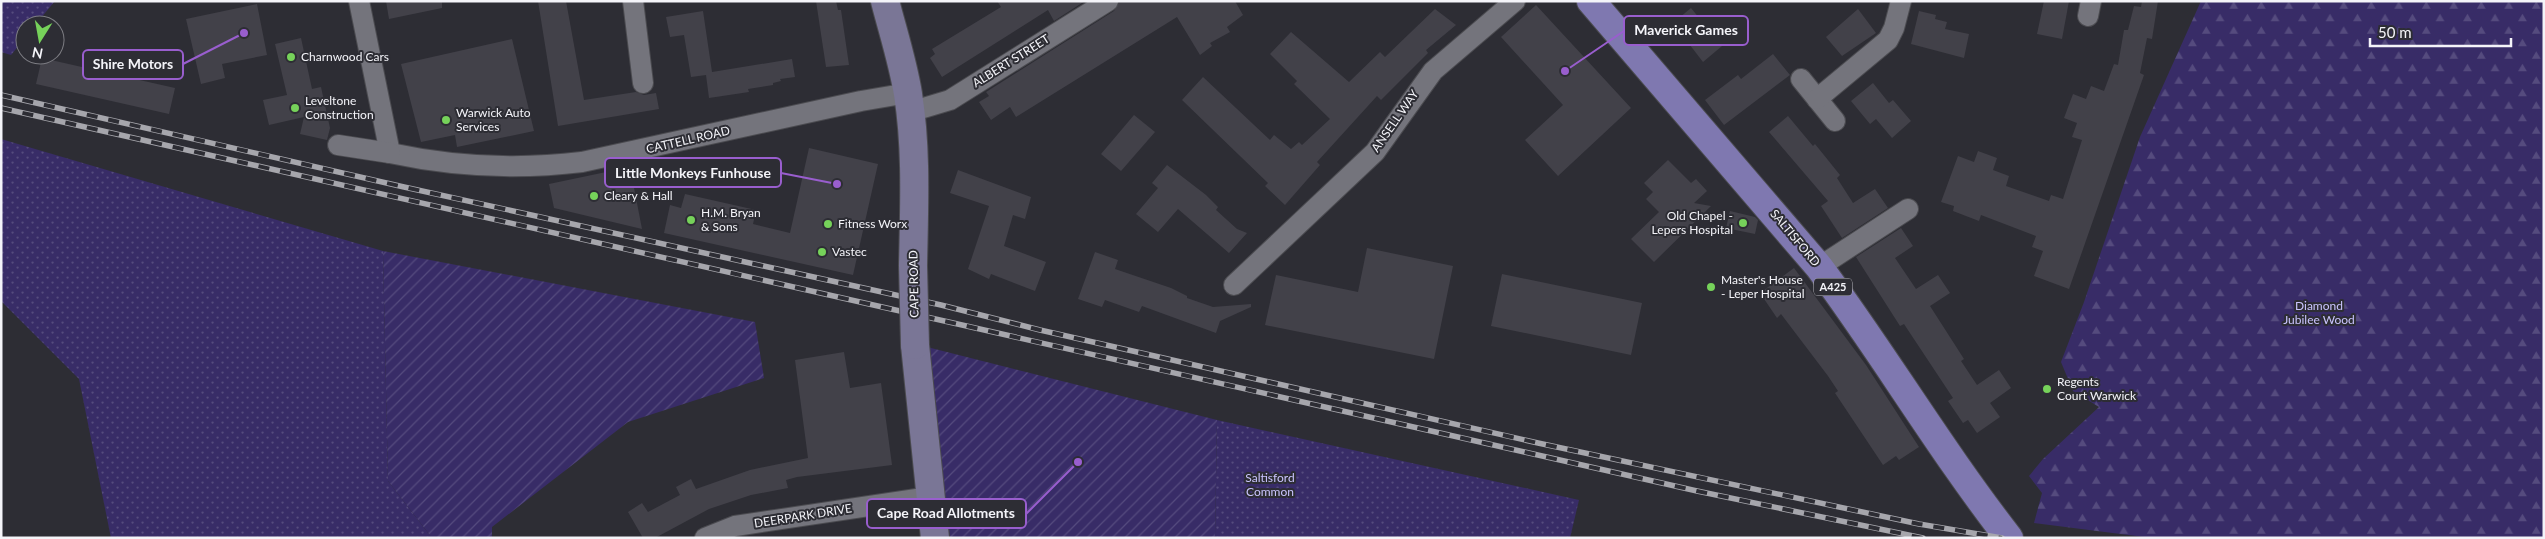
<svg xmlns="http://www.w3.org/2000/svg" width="2545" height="539" viewBox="0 0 2545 539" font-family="Lato,sans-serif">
  <defs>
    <pattern id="forest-firs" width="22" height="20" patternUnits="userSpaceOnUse" patternTransform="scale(1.25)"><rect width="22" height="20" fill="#382c67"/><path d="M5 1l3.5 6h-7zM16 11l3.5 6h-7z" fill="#554b7e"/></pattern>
    <pattern id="park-dots" width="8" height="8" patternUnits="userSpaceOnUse" patternTransform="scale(1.25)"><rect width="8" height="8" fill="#382c67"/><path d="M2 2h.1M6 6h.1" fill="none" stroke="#554b7e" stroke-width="1.8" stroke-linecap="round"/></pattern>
    <pattern id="garden-furrows" width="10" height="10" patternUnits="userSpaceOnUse" patternTransform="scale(1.25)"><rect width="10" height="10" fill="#382c67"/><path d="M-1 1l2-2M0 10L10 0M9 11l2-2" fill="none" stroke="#554b7e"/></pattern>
  </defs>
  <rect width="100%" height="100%" fill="#2d2d34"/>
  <path fill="url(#forest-firs)" d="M2201 1H2544V538H2152L2034 523 2042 493 2029 476 2043 459 2099 407 2073 391 2061 362 2084 302 2140 137Z"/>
  <g fill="url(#park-dots)">
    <path d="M1 1H55L35 25H25V38L11 55 1 52Z"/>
    <path d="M1 139 383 251 388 481 432 538H111L79 379 1 301Z"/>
    <path d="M1217 420 1579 500 1570 538H1215Z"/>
  </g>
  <g fill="url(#garden-furrows)">
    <path d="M383 251 755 322 764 378 628 422 492 527V538H432L388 481Z"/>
    <path d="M927 347 1217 420 1215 538H950Z"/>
  </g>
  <g fill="#424149">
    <path d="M386 1H442V8L389 19Z"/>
    <path d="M538 1H566L584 100 636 92 644 95 656 93 659 109 558 126Z"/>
    <path d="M816 1H836L838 10H841L849 65 826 67Z"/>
    <path d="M997 1H1085L1054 21 1048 10 942 77 930 58 935 54 932 49 1001 7Z"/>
    <path d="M1120 1H1235L1243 15 1227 27 1230 32 1210 43 1212 46 1200 55 1177 17 1016 117 1010 107 991 120 979 102 989 96 986 92 1114 11Z"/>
    <path d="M2044 1H2069L2062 39 2037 34Z"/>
    <path d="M2142 1H2158L2152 39 2147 38 2140 73 2144 75 2069 289 2034 276 2043 251 2032 247 2036 236 1981 215 1979 221 1953 211 1954 206 1941 202 1958 156 1974 162 1978 151 1997 158 1993 170 2009 176 2006 186 2049 201 2051 195 2063 199 2082 140 2072 137 2077 123 2064 118 2073 94 2086 99 2091 86 2104 91 2114 64 2118 65 2124 30H2128L2134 6 2141 7Z"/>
    <path d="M257 4 267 55 222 64 225 78 201 84 186 19Z"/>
    <path d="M1536 5 1631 108 1558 176 1525 140 1563 105 1501 37Z"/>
    <path d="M1691 8 1722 46 1703 62 1673 23Z"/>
    <path d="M1435 9 1456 25 1426 50 1428 53 1381 100 1377 96 1317 162 1320 165 1285 205 1265 186 1268 183 1182 100 1203 77 1270 140 1274 135 1291 149 1299 142 1302 145 1330 119 1294 84 1297 81 1270 54 1291 32 1349 82 1380 52 1385 57Z"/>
    <path d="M1858 9 1876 33 1842 56 1826 37Z"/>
    <path d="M703 11 712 72 792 59 795 77 780 79 781 81 773 83V85L748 89 749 92 709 98 706 75 691 77 684 35 670 37 666 17Z"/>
    <path d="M1919 11 1936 15 1935 19 1947 22 1945 29 1969 34 1964 58 1911 44Z"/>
    <path d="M301 38 312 89 321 87 330 128 327 140 300 134 304 117 269 125 263 100 287 95 275 44Z"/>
    <path d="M512 39 534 131 457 147 455 135 421 142 401 64Z"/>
    <path d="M1773 54 1790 75 1724 125 1705 100 1738 75 1741 79Z"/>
    <path d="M42 58 175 88 169 114 36 84Z"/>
    <path d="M1873 83 1889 103 1893 100 1911 121 1892 138 1876 119 1870 124 1851 101Z"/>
    <path d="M1134 115 1155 132 1121 171 1101 154Z"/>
    <path d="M1788 116 1813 146 1815 144 1840 175 1837 178 1853 203 1875 189 1888 208 1842 238 1821 206 1828 201 1769 132Z"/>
    <path d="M809 148 878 164 853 275 664 233 670 205 681 208 685 194 756 210 753 224 790 233Z"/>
    <path d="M1668 160 1691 183 1696 179 1707 191 1694 203 1711 206 1654 262 1631 239 1659 212 1646 199 1653 192 1644 183Z"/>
    <path d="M1167 165 1206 195 1218 207 1216 210 1237 229 1247 233 1229 253 1178 209 1158 232 1136 214 1158 188 1152 183Z"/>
    <path d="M630 167 642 229 554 208 549 184Z"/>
    <path d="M958 170 1031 197 1025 219 1013 215 1004 246 1046 262 1035 291 991 274 989 279 968 269 989 206 950 193Z"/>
    <path d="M1730 211 1755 217 1758 220 1755 234 1726 228Z"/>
    <path d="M1901 228 1913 246 1895 258 1916 289 1938 275 1950 293 1930 306 1964 359 1961 361 1977 385 1999 370 2011 388 1990 403 2000 417 1977 433 1968 420 1963 423 1948 401 1953 398 1904 324 1900 326 1856 257Z"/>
    <path d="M1367 248 1453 266 1434 359 1265 325 1276 275 1358 292Z"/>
    <path d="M1095 252 1118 260 1115 269 1171 288 1187 296V298L1213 307 1251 304V307L1220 321 1216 333 1142 306 1139 312 1105 300 1102 307 1078 299Z"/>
    <path d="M1794 268 1866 365 1919 447 1899 460 1896 456 1883 465 1835 393 1838 391 1828 376 1781 314 1777 318 1760 293Z"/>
    <path d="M1502 274 1642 303 1631 355 1491 326Z"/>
    <path d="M844 352 850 388 881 383 892 465 797 477 786 480 788 488 751 495 709 509 655 538H643L628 512 642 503 648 512 680 495 676 487 691 479 696 489 750 470 808 458 795 360Z"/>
  </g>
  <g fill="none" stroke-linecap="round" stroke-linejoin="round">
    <g stroke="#4b4b50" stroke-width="22">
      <g id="street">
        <path d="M359 1 390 153C455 167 516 170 582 162L861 101 908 93"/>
        <path d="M633 1 643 83"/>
        <path d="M2088 16 2091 1"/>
        <path d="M1801 79 1835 121"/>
        <path d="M1817 99 1888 40 1894 28 1901 1"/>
        <path d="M910 112 950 100 1108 1"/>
        <path d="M338 145 390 153"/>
        <path d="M1819 267 1908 209"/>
        <path d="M1234 285 1375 152 1433 71 1515 1"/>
        <path d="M705 538 735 526 930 497"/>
      </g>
    </g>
    <g stroke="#4b4b50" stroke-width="30">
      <g id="secondary">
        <path d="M885 1C893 32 903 63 908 94 917 150 914 209 913 266"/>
        <path d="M915 345 935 538"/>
      </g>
    </g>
    <g stroke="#4b4b50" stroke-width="30">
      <path id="primary" d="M1591 1 1819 267C1885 356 1941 451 2009 538"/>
    </g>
    <use href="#street" stroke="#74747c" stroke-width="20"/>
    <use href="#secondary" stroke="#7a7696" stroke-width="28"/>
    <use href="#primary" stroke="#7f78b0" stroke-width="28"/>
    <g stroke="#a6a6ac" stroke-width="5.5">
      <g id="rail">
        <path d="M1 95 404 187 941 305 1040 330 1538 443 1919 524 2002 538"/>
        <path d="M1 108 1697 491 1923 538"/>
      </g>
    </g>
    <use href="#rail" stroke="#2d2d34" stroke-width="4" stroke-dasharray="11" stroke-linecap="butt"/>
    <g stroke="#4b4b50" stroke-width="30" stroke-linecap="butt">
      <path id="secondary-bridge" d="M913 266 915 345"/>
    </g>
    <use href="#secondary-bridge" stroke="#7a7696" stroke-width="28"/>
  </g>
  <g fill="#76d25a" stroke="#2d2d34" stroke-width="2">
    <circle cx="291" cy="57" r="5"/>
    <circle cx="295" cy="108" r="5"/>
    <circle cx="446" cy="120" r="5"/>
    <circle cx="594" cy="196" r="5"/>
    <circle cx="691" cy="220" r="5"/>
    <circle cx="1743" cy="223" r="5"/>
    <circle cx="828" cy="224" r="5"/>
    <circle cx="822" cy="252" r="5"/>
    <circle cx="1711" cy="287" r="5"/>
    <circle cx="2047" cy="389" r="5"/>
  </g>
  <g text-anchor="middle" stroke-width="4" stroke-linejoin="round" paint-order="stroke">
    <rect fill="#2d2d34" stroke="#b8b8be" stroke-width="1" x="1814" y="278.5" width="38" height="17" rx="4"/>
    <g font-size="11" font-weight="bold" fill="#f4f4f9">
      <text x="1833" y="291">A425</text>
    </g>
    <g font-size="12" fill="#f4f4f9" stroke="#2d2d34" text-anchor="start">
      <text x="301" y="61">Charnwood Cars</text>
      <text x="305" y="105">Leveltone<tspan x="305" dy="14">Construction</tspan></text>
      <text x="456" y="117">Warwick Auto<tspan x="456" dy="14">Services</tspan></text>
      <text x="604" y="200">Cleary &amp; Hall</text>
      <text x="701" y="217">H.M. Bryan<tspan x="701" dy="14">&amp; Sons</tspan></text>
      <text x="1733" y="220" text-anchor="end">Old Chapel -<tspan x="1733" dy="14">Lepers Hospital</tspan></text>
      <text x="838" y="228">Fitness Worx</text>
      <text x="832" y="256">Vastec</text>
      <text x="1721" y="284">Master's House<tspan x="1721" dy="14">- Leper Hospital</tspan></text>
      <text x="2057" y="386">Regents<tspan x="2057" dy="14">Court Warwick</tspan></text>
    </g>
    <g font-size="12" fill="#f4f4f9" stroke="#2d2d34">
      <text transform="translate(1011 61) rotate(-32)" y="4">ALBERT STREET</text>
      <text transform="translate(1395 121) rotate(-55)" y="4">ANSELL WAY</text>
      <text transform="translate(688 140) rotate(-13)" y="4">CATTELL ROAD</text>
      <text transform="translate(1795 238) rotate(50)" y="4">SALTISFORD</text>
      <text transform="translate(914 284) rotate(-91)" y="4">CAPE ROAD</text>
      <text transform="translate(803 516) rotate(-9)" y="4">DEERPARK DRIVE</text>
    </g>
    <g font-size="12" fill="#cac4fe" stroke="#2d2d34">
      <text x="2319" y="310">Diamond<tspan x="2319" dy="14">Jubilee Wood</tspan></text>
      <text x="1270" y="482">Saltisford<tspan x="1270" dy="14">Common</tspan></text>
    </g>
  </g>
  <path fill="none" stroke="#995ece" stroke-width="2" d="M1565 71L1624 31M244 33L183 64M837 184L781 173M1078 462L1026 514"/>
  <g fill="#995ece" stroke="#2d2d34" stroke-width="2">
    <circle cx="1565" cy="71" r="5"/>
    <circle cx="244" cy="33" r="5"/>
    <circle cx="837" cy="184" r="5"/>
    <circle cx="1078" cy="462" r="5"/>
  </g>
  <g fill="#2d2d34" stroke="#995ece" stroke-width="2">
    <rect x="1624" y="16" width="124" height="29" rx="5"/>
    <rect x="83" y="50" width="100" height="29" rx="5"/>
    <rect x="605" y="158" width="176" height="29" rx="5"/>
    <rect x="867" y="499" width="159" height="29" rx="5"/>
  </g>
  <g font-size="14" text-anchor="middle" font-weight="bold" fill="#f4f4f9">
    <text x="1686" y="35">Maverick Games</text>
    <text x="133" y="69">Shire Motors</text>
    <text x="693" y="178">Little Monkeys Funhouse</text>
    <text x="946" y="518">Cape Road Allotments</text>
  </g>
  <rect width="2545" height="539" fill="none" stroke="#f4f4f9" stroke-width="5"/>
  <g transform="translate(40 40) rotate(191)"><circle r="24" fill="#2d2d34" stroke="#7d7d83"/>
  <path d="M0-4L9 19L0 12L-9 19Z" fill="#76d25a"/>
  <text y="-8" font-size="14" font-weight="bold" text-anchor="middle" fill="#f4f4f9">N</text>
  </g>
  <path d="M2370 38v8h141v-8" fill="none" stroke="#f4f4f9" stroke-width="2.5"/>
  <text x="2378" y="38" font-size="15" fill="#f4f4f9" stroke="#2d2d34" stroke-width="4" paint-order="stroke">50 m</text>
</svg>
